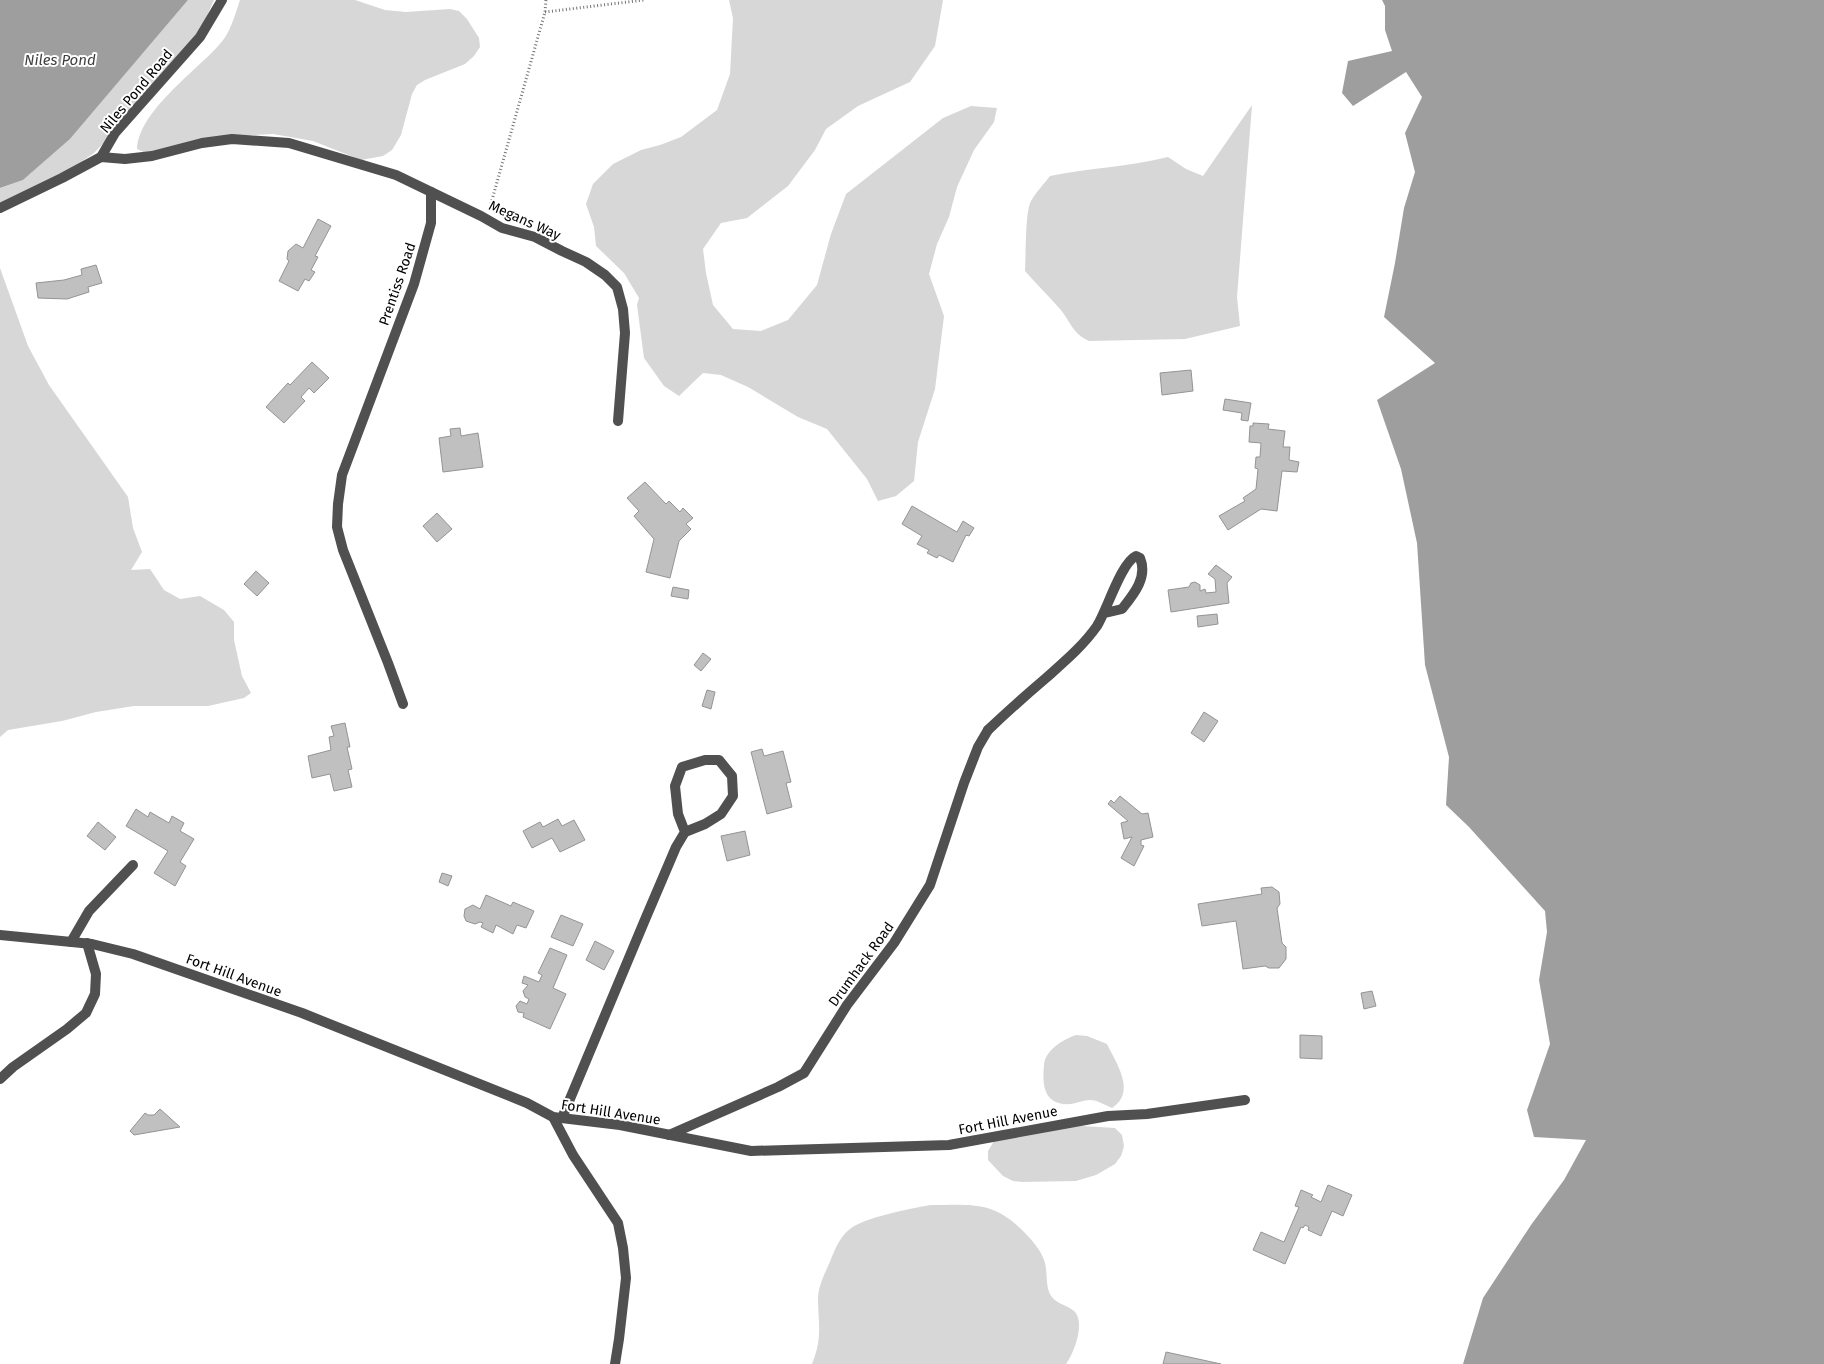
<svg xmlns="http://www.w3.org/2000/svg" width="1824" height="1364" viewBox="0 0 1824 1364" font-family="'Fira Sans',sans-serif">
  <rect width="100%" height="100%" fill="#fff"/>
  <g fill="#d7d7d7">
    <path d="M188 0H214L201 29 120 126 94 153 59 177 0 208V188L23 180 70 139Z"/>
    <path d="M240 0H355L385 10 406 12 450 9 459 11 467 19 479 38 480 47 474 56 465 64 425 80 417 85 412 94 401 135 392 150 383 156 361 160 313 141 273 134 219 137 146 153 137 149C139 111 195 72 219 45 230 34 235 15 240 0Z"/>
    <path d="M729 0H943L935 46 910 82 858 106 826 129 815 150 788 186 747 218 721 223 703 249 706 273 713 305 733 329 761 331 788 320 817 285 831 234 846 194 943 118 971 106 997 108 994 122 974 150 957 187 949 217 937 244 929 274 944 316 935 389 918 442 914 481 896 496 878 501 867 479 827 429 798 417 748 387 721 375 703 373 679 396 664 386 644 358 637 305 639 298 624 273 596 246 594 227 586 204 593 184 613 164 641 150 660 145 681 137 717 110 730 74 733 18Z"/>
    <path d="M1252 105 1237 297 1240 326 1185 339 1089 341C1073 334 1070 321 1060 309 1049 296 1036 284 1025 271 1026 257 1025 211 1031 201 1036 192 1044 184 1050 176 1089 168 1129 167 1168 157L1186 169 1203 176Z"/>
    <path d="M0 268 28 346 49 385 128 497 133 528 142 552 131 570 150 569 164 590 180 599 200 596 224 610 234 622V640L242 676 251 693 244 698 208 706H134L96 712 62 721 8 730 0 737Z"/>
    <path d="M1076 1035 1087 1036 1107 1044C1116 1063 1137 1092 1112 1108 1105 1105 1097 1100 1090 1100 1084 1100 1077 1103 1071 1104 1044 1106 1042 1086 1044 1065 1045 1050 1064 1039 1076 1035Z"/>
    <path d="M1083 1126 1115 1128 1122 1135 1124 1146 1121 1156 1115 1164 1096 1175 1076 1181 1022 1182 1013 1181 1003 1176 988 1160V1151L994 1141 1063 1127Z"/>
    <path d="M930 1205C971 1205 993 1200 1024 1232 1032 1240 1040 1249 1044 1260 1048 1270 1045 1284 1050 1294 1055 1304 1066 1304 1074 1311 1086 1322 1074 1353 1066 1364H812C823 1337 818 1324 818 1297 819 1285 824 1275 829 1264 834 1252 839 1237 850 1229 862 1218 913 1208 930 1205Z"/>
  </g>
  <g fill="#9e9e9e">
    <path d="M0 0H188L70 139 23 180 0 188Z"/>
    <path d="M1382 0H1824V1364H1463L1483 1298 1531 1225 1564 1180 1586 1140 1534 1137 1527 1110 1550 1044 1539 980 1547 932 1545 911 1469 827 1446 805 1449 757 1425 665 1417 543 1401 469 1377 400 1435 363 1384 317 1395 263 1404 208 1415 172 1405 133 1422 97 1406 72 1353 106 1342 93 1348 61 1392 51 1385 30V6Z"/>
  </g>
  <g fill="#c0c0c0" stroke="#949494">
    <path d="M318 219 331 226 315 256 318 257 311 270 315 272 309 281 305 279 298 291 279 281 289 261 287 259 288 251 296 244 303 248Z"/>
    <path d="M96 265 102 283 88 287 89 292 67 299 38 298 36 283 64 280 82 275 81 269Z"/>
    <path d="M312 362 329 378 314 393 309 388 301 397 305 401 284 423 266 407 288 383 290 385Z"/>
    <path d="M1191 370 1193 391 1162 395 1160 373Z"/>
    <path d="M1225 399 1251 403 1248 421 1241 420 1242 413 1223 410Z"/>
    <path d="M1253 423 1269 424 1268 429 1285 431 1283 447H1290L1289 460 1299 462 1297 472 1282 471 1277 511 1261 509 1228 530 1219 516 1245 501 1243 498 1256 489 1258 469 1255 468 1256 457H1260L1261 443 1249 442 1250 426H1253Z"/>
    <path d="M460 428 461 436 478 433 483 467 443 472 439 438 451 436 450 429Z"/>
    <path d="M645 482 666 504 669 501 680 512 683 508 693 518 686 524 691 529 679 541 670 578 646 572 654 539 634 516 639 511 627 498Z"/>
    <path d="M912 506 957 532 963 521 974 528 969 536 966 535 953 562 939 555 937 558 927 553 929 550 917 544 922 536 902 524Z"/>
    <path d="M437 513 452 529 437 542 423 526Z"/>
    <path d="M1216 565 1232 577 1227 583 1229 603 1171 612 1168 590 1189 587 1191 583 1195 582 1200 585V591L1205 589 1206 593 1216 592 1215 579 1208 574Z"/>
    <path d="M256 571 269 583 257 596 244 584Z"/>
    <path d="M673 587 689 590 688 599 671 596Z"/>
    <path d="M1217 614 1218 624 1198 627 1197 616Z"/>
    <path d="M703 653 711 659 701 671 694 665Z"/>
    <path d="M707 690 715 692 711 709 702 706Z"/>
    <path d="M1204 712 1218 721 1204 742 1191 733Z"/>
    <path d="M345 723 350 747H347L352 769 348 770 352 787 334 791 330 774 312 778 308 756 331 750 329 737 334 736 331 726Z"/>
    <path d="M762 749 764 756 783 751 791 782 786 783 792 807 767 814 751 752Z"/>
    <path d="M1120 796 1142 814 1148 813 1153 837 1141 840V845L1144 846 1134 866 1121 858 1132 837 1124 839 1121 823 1128 821 1108 804 1111 800 1114 803Z"/>
    <path d="M136 809 148 817 150 812 169 823 172 816 184 823 180 831 194 839 180 862 186 866 175 886 154 873 168 851 126 826Z"/>
    <path d="M558 819 562 826 574 820 585 840 560 852 552 838 532 848 523 831 540 822 543 827Z"/>
    <path d="M98 822 116 837 105 850 87 836Z"/>
    <path d="M745 831 750 855 727 861 721 836Z"/>
    <path d="M442 873 452 876 448 886 439 882Z"/>
    <path d="M1272 887 1279 892 1280 904 1277 908 1282 943 1286 947V959L1279 968H1269L1265 966 1243 969 1236 921 1202 926 1198 904 1262 894 1261 888Z"/>
    <path d="M486 895 511 906 513 902 534 911 526 928 517 925 513 934 496 925 493 933 481 927 483 923 480 922 475 924 466 921 464 916 465 909 473 905 480 909Z"/>
    <path d="M561 915 583 924 573 946 551 937Z"/>
    <path d="M595 941 614 951 604 970 586 960Z"/>
    <path d="M550 948 567 955 553 988 566 994 550 1029 523 1017 524 1013 518 1012 516 1006 520 1001 527 1004 529 999 525 997 523 991 528 985 522 983 524 976 539 982 542 975 538 973Z"/>
    <path d="M1372 991 1376 1006 1364 1009 1361 993Z"/>
    <path d="M1300 1035 1322 1036V1059L1300 1058Z"/>
    <path d="M160 1109 180 1127 134 1135 130 1131 145 1113 148 1115H154Z"/>
    <path d="M1328 1185 1352 1195 1343 1216 1332 1211 1321 1236 1308 1230 1309 1227 1305 1225 1303 1228 1301 1227 1285 1264 1253 1250 1261 1232 1284 1242 1299 1207 1295 1206 1301 1190 1313 1195 1311 1197 1321 1202Z"/>
    <path d="M1166 1352 1221 1364H1163Z"/>
  </g>
  <g fill="none" stroke-linecap="round" stroke-linejoin="round">
    <g stroke="#727272" stroke-width="3" stroke-dasharray="1 2.5" stroke-linecap="butt">
      <path d="M545 12 644 0"/>
      <path d="M490 207 545 12 546 0"/>
    </g>
    <g stroke="#505050" stroke-width="10">
      <path d="M988 730C1007 712 1026 695 1046 678 1064 662 1083 646 1097 626 1107 610 1121 563 1136 556L1140 558C1148 577 1134 594 1122 609L1105 613"/>
      <path d="M71 942 89 911 133 865"/>
      <path d="M0 1079 13 1067 67 1029 86 1013 95 994 96 974 87 943"/>
      <path d="M562 1118 644 922 676 847 685 832 678 814 675 786 682 767 705 760H719L732 776 733 796 721 814 705 824 685 832"/>
    </g>
    <g stroke="#505050" stroke-width="10">
      <path d="M101 157 125 159 152 156 202 143 232 139 289 143 396 175 481 216 502 228 535 237 562 251 586 262 605 275 617 287 623 309 625 333 618 421"/>
      <path d="M0 208 62 178 101 157 115 133 200 37 222 0"/>
      <path d="M403 704 388 663 343 550 337 527 338 504 342 475 414 284 431 223V192"/>
      <path d="M0 935 92 944 133 954 302 1013 527 1103 553 1117 620 1125 751 1151 949 1145 1108 1116 1147 1114 1245 1100"/>
      <path d="M553 1117 573 1155 618 1223 623 1248 626 1278 619 1339 615 1364"/>
      <path d="M669 1135 778 1087 804 1073 847 1005 894 943 930 885 964 783 978 747 988 730"/>
    </g>
  </g>
  <g text-anchor="middle" stroke-width="4" stroke-linejoin="round" paint-order="stroke">
    <g font-size="14" fill="#000" stroke="#fff">
      <text transform="translate(136 91) rotate(-50)" y="5">Niles Pond Road</text>
      <text transform="translate(525 220) rotate(24)" y="5">Megans Way</text>
      <text transform="translate(397 284) rotate(-71)" y="5">Prentiss Road</text>
      <text transform="translate(861 964) rotate(-54)" y="5">Drumhack Road</text>
      <text transform="translate(234 975) rotate(20)" y="5">Fort Hill Avenue</text>
      <text transform="translate(611 1112) rotate(9)" y="5">Fort Hill Avenue</text>
      <text transform="translate(1008 1120) rotate(-11)" y="5">Fort Hill Avenue</text>
    </g>
    <g font-size="15" font-style="italic" fill="#3f3f3f" stroke="#fff">
      <text x="60" y="65">Niles Pond</text>
    </g>
  </g>
</svg>
